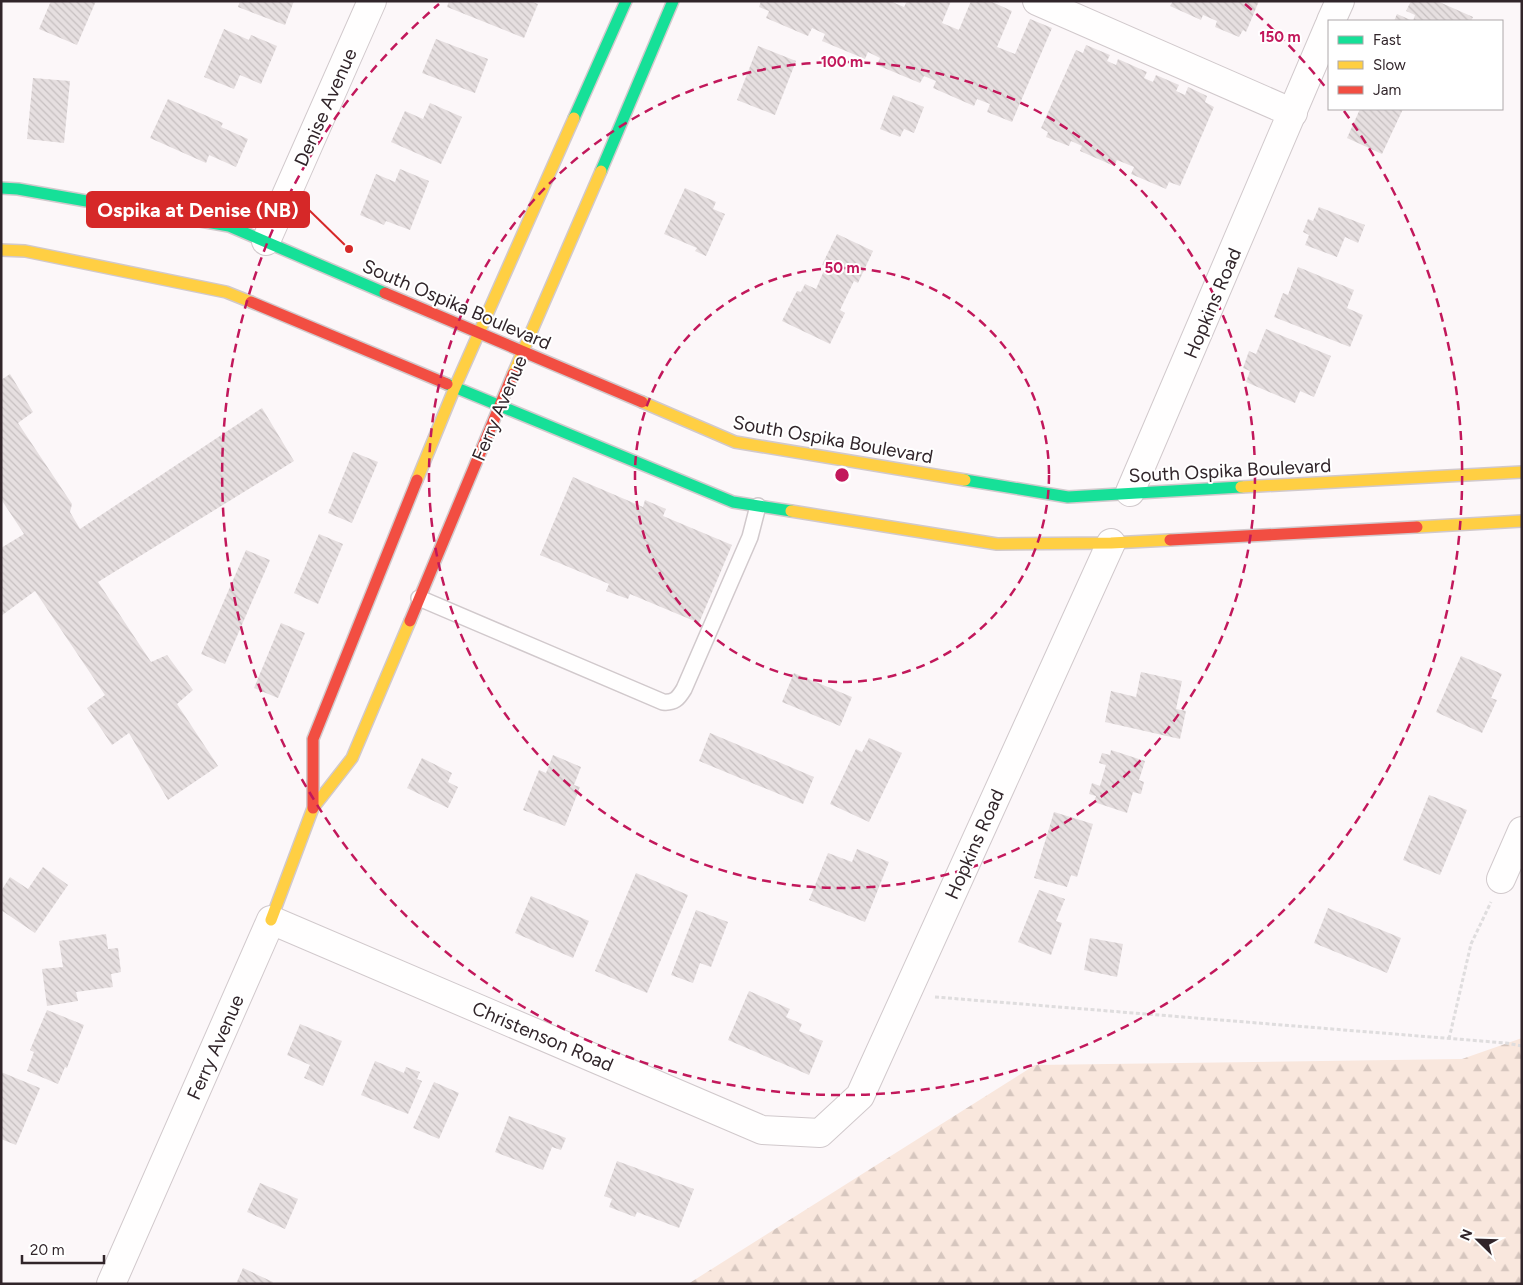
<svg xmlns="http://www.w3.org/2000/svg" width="1523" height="1285" viewBox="0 0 1523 1285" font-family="Figtree,sans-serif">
  <defs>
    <pattern id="forest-firs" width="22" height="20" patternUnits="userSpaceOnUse" patternTransform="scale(1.25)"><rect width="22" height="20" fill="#f9e7dd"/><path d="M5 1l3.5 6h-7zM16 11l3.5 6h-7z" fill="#d6c6be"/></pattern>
    <pattern id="building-back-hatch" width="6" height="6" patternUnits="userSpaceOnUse" patternTransform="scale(1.25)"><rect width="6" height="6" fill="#e6dfe0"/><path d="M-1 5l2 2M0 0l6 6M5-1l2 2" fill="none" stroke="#c6bfc0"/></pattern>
  </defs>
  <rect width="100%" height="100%" fill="#fcf7f9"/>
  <path fill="url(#forest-firs)" d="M1522 1038V1284H688L1035 1065 1462 1059Z"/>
  <g fill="url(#building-back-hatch)">
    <path d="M51 1H96L77 45 39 29Z"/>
    <path d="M240 1H294L285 25 238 7Z"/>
    <path d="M449 1H530L538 4 524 38 447 7Z"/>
    <path d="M761 1H890L904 7 907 1H951L942 23 959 30 971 1H990L1012 11 997 47 1015 54 1030 19 1052 28 1012 122 987 112 990 104 977 99 974 106 933 88 936 81 924 76 920 83 877 65 880 58 868 52 865 59 822 41 825 34 812 28 808 36 766 18 769 11 759 7Z"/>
    <path d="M1173 1H1259L1246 32 1243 30 1239 37 1215 27 1217 21 1203 15 1201 20 1170 6Z"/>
    <path d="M1411 1H1437L1473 17 1471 21H1394L1397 14 1413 21 1415 15 1406 11Z"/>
    <path d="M224 29 249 40 251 35 277 46 261 84 240 75 234 89 204 77Z"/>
    <path d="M436 39 488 59 475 93 422 73Z"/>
    <path d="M1086 45 1110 55 1107 61 1116 65 1118 59 1147 72 1144 78 1153 82 1156 75 1179 85 1176 91 1185 95 1188 87 1207 96 1205 102 1214 107 1180 186 1169 182 1166 189 1131 174 1134 167 1117 160 1114 166 1080 151 1082 146 1071 141 1069 146 1046 137 1048 132 1041 128 1076 50 1083 53Z"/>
    <path d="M758 46 796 61 775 115 737 100Z"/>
    <path d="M33 78 70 81 64 143 27 139Z"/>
    <path d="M893 95 924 107 914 133 904 129 900 137 880 129Z"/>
    <path d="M168 99 223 123 221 127 248 139 236 167 209 155 206 163 150 138Z"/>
    <path d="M430 103 462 117 441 164 391 142 405 111 423 119Z"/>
    <path d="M1360 109H1403L1382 154 1347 138Z"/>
    <path d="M400 169 429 181 410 230 386 221 384 225 360 215 376 174 395 182Z"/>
    <path d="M685 188 716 202 713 209 725 214 706 256 695 251 697 248 664 234Z"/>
    <path d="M1319 207 1365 225 1358 243 1345 237 1337 257 1305 245 1309 235 1303 232 1308 219 1313 221Z"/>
    <path d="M837 234 873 251 858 283 854 281 840 310 845 313 830 344 782 321 797 291 801 292 805 284 816 289 826 266 822 265Z"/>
    <path d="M1298 267 1354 290 1347 308 1363 315 1350 347 1274 317 1283 293 1288 295Z"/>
    <path d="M1266 329 1331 356 1314 397 1300 391 1295 403 1246 382 1250 371 1243 368 1249 351 1256 354Z"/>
    <path d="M10 374 33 412 18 423 72 504 70 512 80 529 262 408 294 461 98 582 151 662 167 655 193 690 177 704 218 766 168 800 129 733 112 745 87 708 105 695 35 591 1 616V548L24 534 1 499V380Z"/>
    <path d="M353 452 378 462 352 523 328 513Z"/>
    <path d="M573 477 643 507 645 500 666 509 663 516 732 545 699 623 630 594 628 599 606 591 609 584 540 555Z"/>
    <path d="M319 534 343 544 318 604 294 593Z"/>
    <path d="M246 550 270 560 225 664 201 654Z"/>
    <path d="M281 623 305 633 278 698 254 688Z"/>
    <path d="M1461 656 1502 674 1491 698 1497 700 1482 733 1436 712Z"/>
    <path d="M1141 672 1182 681 1176 709 1186 711 1180 739 1105 722 1111 691 1136 697Z"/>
    <path d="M794 673 852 697 840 726 782 702Z"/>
    <path d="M710 733 814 777 803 804 699 761Z"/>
    <path d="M869 738 902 753 869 822 830 804 856 749 862 752Z"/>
    <path d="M1111 750 1145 761 1139 780 1144 782 1141 794 1133 792 1127 813 1094 802 1096 796 1089 794 1092 783 1100 786 1106 765 1099 763 1102 753 1110 755Z"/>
    <path d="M553 755 581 767 574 785 580 787 565 826 523 810 539 770 546 773Z"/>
    <path d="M422 758 452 773 448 782 458 787 448 808 407 788Z"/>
    <path d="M1429 795 1467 810 1440 875 1403 860Z"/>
    <path d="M1054 812 1093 824 1077 877 1071 875 1067 887 1034 878Z"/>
    <path d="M857 849 889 862 865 922 809 900 828 853 852 862Z"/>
    <path d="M43 867 68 885 35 933 1 910V891L10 877 28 889Z"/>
    <path d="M636 873 688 895 647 993 595 971Z"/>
    <path d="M1039 890 1065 899 1056 921 1062 923 1051 955 1018 942Z"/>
    <path d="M531 896 589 921 573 958 515 933Z"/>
    <path d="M1328 908 1401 938 1387 973 1314 943Z"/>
    <path d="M696 910 728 922 711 967 700 963 693 983 671 975Z"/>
    <path d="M106 934 108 949 118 948 121 972 111 974 113 987 76 992 78 1001 47 1006 42 969 63 967 59 941Z"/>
    <path d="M1090 938 1123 944 1117 977 1084 970Z"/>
    <path d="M749 991 790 1009 786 1017 802 1024 799 1031 823 1041 809 1075 728 1040Z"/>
    <path d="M47 1010 84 1025 67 1068 65 1067 58 1084 27 1071 34 1052 30 1050Z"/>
    <path d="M300 1024 342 1041 323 1086 304 1078 310 1065 287 1055Z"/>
    <path d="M375 1061 404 1073 406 1067 420 1072 417 1079 422 1081 408 1114 361 1095Z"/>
    <path d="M1 1072 40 1088 16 1145 1 1139Z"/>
    <path d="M434 1082 459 1093 439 1139 413 1128Z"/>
    <path d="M509 1116 566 1138 561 1150 552 1147 543 1170 495 1152Z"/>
    <path d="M617 1161 694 1189 679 1228 637 1212 635 1217 609 1207 612 1199 604 1196Z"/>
    <path d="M260 1183 298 1199 285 1229 247 1212Z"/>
    <path d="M243 1268 273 1282 272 1284H236Z"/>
  </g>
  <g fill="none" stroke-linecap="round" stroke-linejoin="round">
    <g stroke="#d1c9cc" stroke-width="18">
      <path id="lane" d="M419 598 663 702C674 703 678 699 684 689L750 537 758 506"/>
    </g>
    <g stroke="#d1c9cc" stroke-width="30">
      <g id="street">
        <path d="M1037 1 1293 113"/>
        <path d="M1331 21 1340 1"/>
        <path d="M266 241 372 1"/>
        <path d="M1130 492 1329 26"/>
        <path d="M1501 879 1522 831"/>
        <path d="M111 1284 271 920 762 1130 820 1133 860 1096 1111 543"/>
      </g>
    </g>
    <g stroke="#d1c9cc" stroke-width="14">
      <g id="fast">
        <path d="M574 118 626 1"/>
        <path d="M601 171 673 1"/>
        <path d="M1 188 18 189 229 226 385 293"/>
        <path d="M447 384 733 502 791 511"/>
        <path d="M965 480 1068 497 1241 487"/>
      </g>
    </g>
    <g stroke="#d1c9cc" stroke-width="14">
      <g id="slow">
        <path d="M1 250 25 251 226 292 251 302"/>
        <path d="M513 374 601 171"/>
        <path d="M642 402 735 442 965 480"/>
        <path d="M417 480 455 387 574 118"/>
        <path d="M1241 487 1522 472"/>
        <path d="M791 511 997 544 1111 543 1170 540"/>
        <path d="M1417 527 1522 521"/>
        <path d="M271 920 313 808 352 758 410 621"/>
      </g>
    </g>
    <g stroke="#d1c9cc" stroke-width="14">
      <g id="jam">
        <path d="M385 293 642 402"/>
        <path d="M251 302 447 384"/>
        <path d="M1170 540 1417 527"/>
        <path d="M410 621 513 374"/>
        <path d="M313 808V739L417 480"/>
      </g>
    </g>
    <g stroke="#dfddde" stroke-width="3" stroke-dasharray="4 2.5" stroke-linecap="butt">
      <path d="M935 997 1506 1043 1522 1046"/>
      <path d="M1449 1039 1471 944 1491 902"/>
    </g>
    <use href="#lane" stroke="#fffefe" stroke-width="15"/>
    <use href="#street" stroke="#fffefe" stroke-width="28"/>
    <use href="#fast" stroke="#16e098" stroke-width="11"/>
    <use href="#slow" stroke="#ffcf43" stroke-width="11"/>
    <use href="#jam" stroke="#f24e42" stroke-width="11"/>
  </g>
  <g fill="none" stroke="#c2185b" stroke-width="2.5" stroke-dasharray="9 6">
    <circle cx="842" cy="475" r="207"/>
    <circle cx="842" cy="475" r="413"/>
    <path d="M1245 4A620 620 0 0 1 1327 89M1344 111A620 620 0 1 1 439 4"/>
  </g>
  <g text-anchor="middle" stroke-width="4" stroke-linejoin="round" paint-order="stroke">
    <g font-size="19" fill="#31252a" stroke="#fff">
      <text transform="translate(325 107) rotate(-66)" y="7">Denise Avenue</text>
      <text transform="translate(1212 303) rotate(-67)" y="7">Hopkins Road</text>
      <text transform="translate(457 304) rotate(23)" y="7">South Ospika Boulevard</text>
      <text transform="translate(499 408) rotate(-67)" y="7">Ferry Avenue</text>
      <text transform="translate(833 439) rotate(10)" y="7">South Ospika Boulevard</text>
      <text transform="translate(1230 470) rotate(-3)" y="7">South Ospika Boulevard</text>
      <text transform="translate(974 844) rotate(-66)" y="7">Hopkins Road</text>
      <text transform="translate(543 1036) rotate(23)" y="7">Christenson Road</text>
      <text transform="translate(215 1047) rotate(-66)" y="7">Ferry Avenue</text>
    </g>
  </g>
  <circle cx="842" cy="475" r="8" fill="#c2185b" stroke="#fff" stroke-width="2.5"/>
  <g font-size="15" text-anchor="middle" font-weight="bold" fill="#c2185b" stroke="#fff" stroke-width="4" stroke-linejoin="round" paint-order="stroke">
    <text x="1280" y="42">150 m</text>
    <text x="842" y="67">100 m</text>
    <text x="842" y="273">50 m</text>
  </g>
  <path fill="none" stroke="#d62828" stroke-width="2" d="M349 249L309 210"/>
  <circle fill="#d62828" stroke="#fff" stroke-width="2" cx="349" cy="249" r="5"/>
  <rect fill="#d62828" stroke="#d62828" stroke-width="2" x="87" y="192" width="222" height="35" rx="5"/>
  <g font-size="20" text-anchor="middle" font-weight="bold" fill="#fff">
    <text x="198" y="217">Ospika at Denise (NB)</text>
  </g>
  <rect width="1523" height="1285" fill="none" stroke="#31252a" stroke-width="5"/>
  <rect x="1328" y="20" width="175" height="90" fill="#ffffff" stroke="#ada8aa"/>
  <rect x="1338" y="36" width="25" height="8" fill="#16e098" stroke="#ada8aa"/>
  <text x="1373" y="45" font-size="15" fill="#31252a">Fast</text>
  <rect x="1338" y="61" width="25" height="8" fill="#ffcf43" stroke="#ada8aa"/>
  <text x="1373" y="70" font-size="15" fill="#31252a">Slow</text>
  <rect x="1338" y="86" width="25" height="8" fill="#f24e42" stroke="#ada8aa"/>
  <text x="1373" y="95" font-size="15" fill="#31252a">Jam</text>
  <g transform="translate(1478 1240) rotate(293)" stroke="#ffffff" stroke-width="4" paint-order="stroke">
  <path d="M0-4L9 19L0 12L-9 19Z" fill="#31252a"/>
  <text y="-8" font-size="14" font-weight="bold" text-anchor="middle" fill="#31252a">N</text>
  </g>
  <path d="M22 1255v8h82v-8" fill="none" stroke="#31252a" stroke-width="2.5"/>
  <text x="30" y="1255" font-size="15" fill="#31252a" stroke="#ffffff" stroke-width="4" paint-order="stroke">20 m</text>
</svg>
